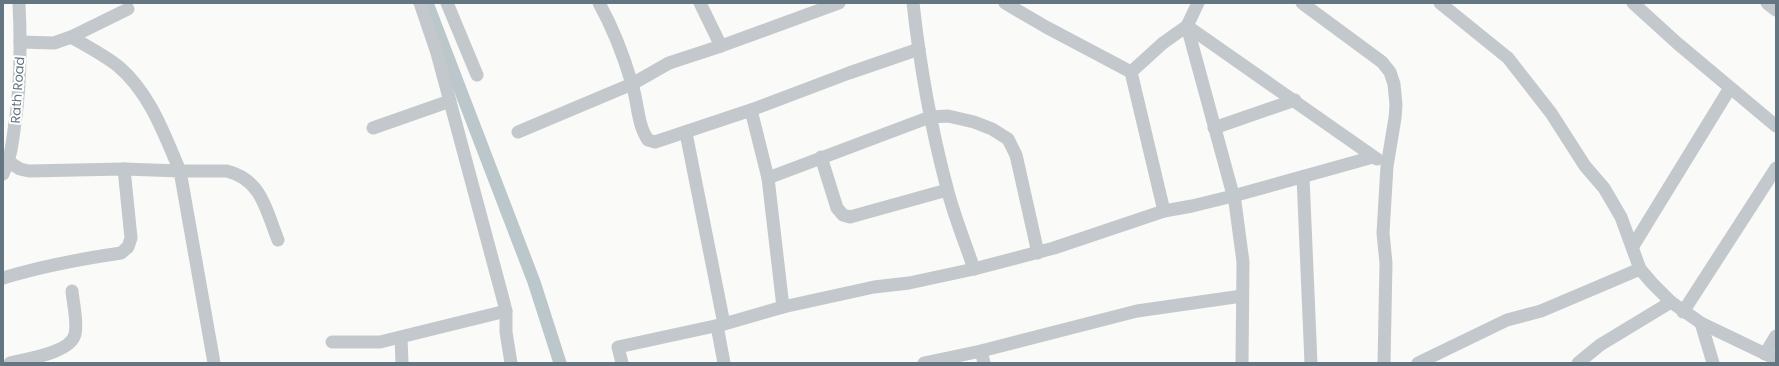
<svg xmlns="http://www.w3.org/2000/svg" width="1779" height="366" viewBox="0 0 1779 366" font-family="Poppins,sans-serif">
  <rect width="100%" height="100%" fill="#fafaf8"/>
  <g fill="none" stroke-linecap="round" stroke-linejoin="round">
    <path stroke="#bbc7cb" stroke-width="13" d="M427 3 534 282 560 363"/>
    <g stroke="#c3c8cc" stroke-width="13">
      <path d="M420 3 437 53 503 299 506 311V332L511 363"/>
      <path d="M447 3 477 75"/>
      <path d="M599 3C613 28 624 57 632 84 638 102 637 124 648 140L655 142 751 110 849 73 919 49"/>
      <path d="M700 3 721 46"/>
      <path d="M913 3C920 66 931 128 947 188 954 216 965 242 974 269"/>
      <path d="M1005 3 1046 27 1131 72 1164 211"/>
      <path d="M1198 3 1187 26 1235 202 1243 262 1242 363"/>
      <path d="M1302 3 1382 62 1390 72 1394 84 1396 105 1395 118 1387 166 1383 233 1386 263 1384 363"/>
      <path d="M1440 3 1508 58 1551 113 1585 166 1604 188 1621 217 1640 269 1652 283 1671 302 1701 323 1776 359"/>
      <path d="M1633 3 1677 43 1776 126"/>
      <path d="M1767 3 1776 10"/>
      <path d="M71 37C87 46 104 55 118 66 150 93 164 134 180 171H227C262 180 266 210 278 240"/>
      <path d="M20 42 54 43 71 37 128 9"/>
      <path d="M1131 72 1163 43 1187 26 1377 159"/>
      <path d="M751 110 768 178 783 307"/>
      <path d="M373 128 450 101"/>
      <path d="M1214 128 1295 100"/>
      <path d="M518 132 632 84 669 63 721 46 839 3"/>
      <path d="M686 133 724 324"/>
      <path d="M821 157 837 208 843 215 850 217 947 190"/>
      <path d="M9 162 20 169 29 171 124 169 180 171 214 363"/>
      <path d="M3 174C10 160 12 146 14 130 21 88 21 45 19 3"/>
      <path d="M1303 177 1311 363"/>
      <path d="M768 178 930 117 948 116 974 122 992 129 1008 139 1016 155 1038 253"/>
      <path d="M1633 246 1730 88"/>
      <path d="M3 278C42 266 80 259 121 253L128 247 131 238 124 169"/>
      <path d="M1683 312 1776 168"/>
      <path d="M1701 323 1713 363"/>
      <path d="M717 326 724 363"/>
      <path d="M401 338 402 363"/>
      <path d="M332 342H380L506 311"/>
      <path d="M981 351 984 363"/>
      <path d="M1765 354 1776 336"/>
      <path d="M10 363C26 359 71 353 75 334 78 323 73 303 72 291"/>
      <path d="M622 363 618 347 724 324 783 307 874 287 909 283 974 269 1054 248 1164 211 1192 206 1233 196 1373 157"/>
      <path d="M924 363 981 351 1137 311 1242 296"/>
      <path d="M1418 363 1507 320 1541 311 1640 269"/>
      <path d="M1578 363 1600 345 1671 302"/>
    </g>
  </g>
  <g text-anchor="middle" stroke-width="4" stroke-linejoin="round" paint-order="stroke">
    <g font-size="13" fill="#657683" stroke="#fff">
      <text transform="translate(17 90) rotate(-86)" y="5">Rath Road</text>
    </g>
  </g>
  <rect width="1779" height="366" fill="none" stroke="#657683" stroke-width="8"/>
</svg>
